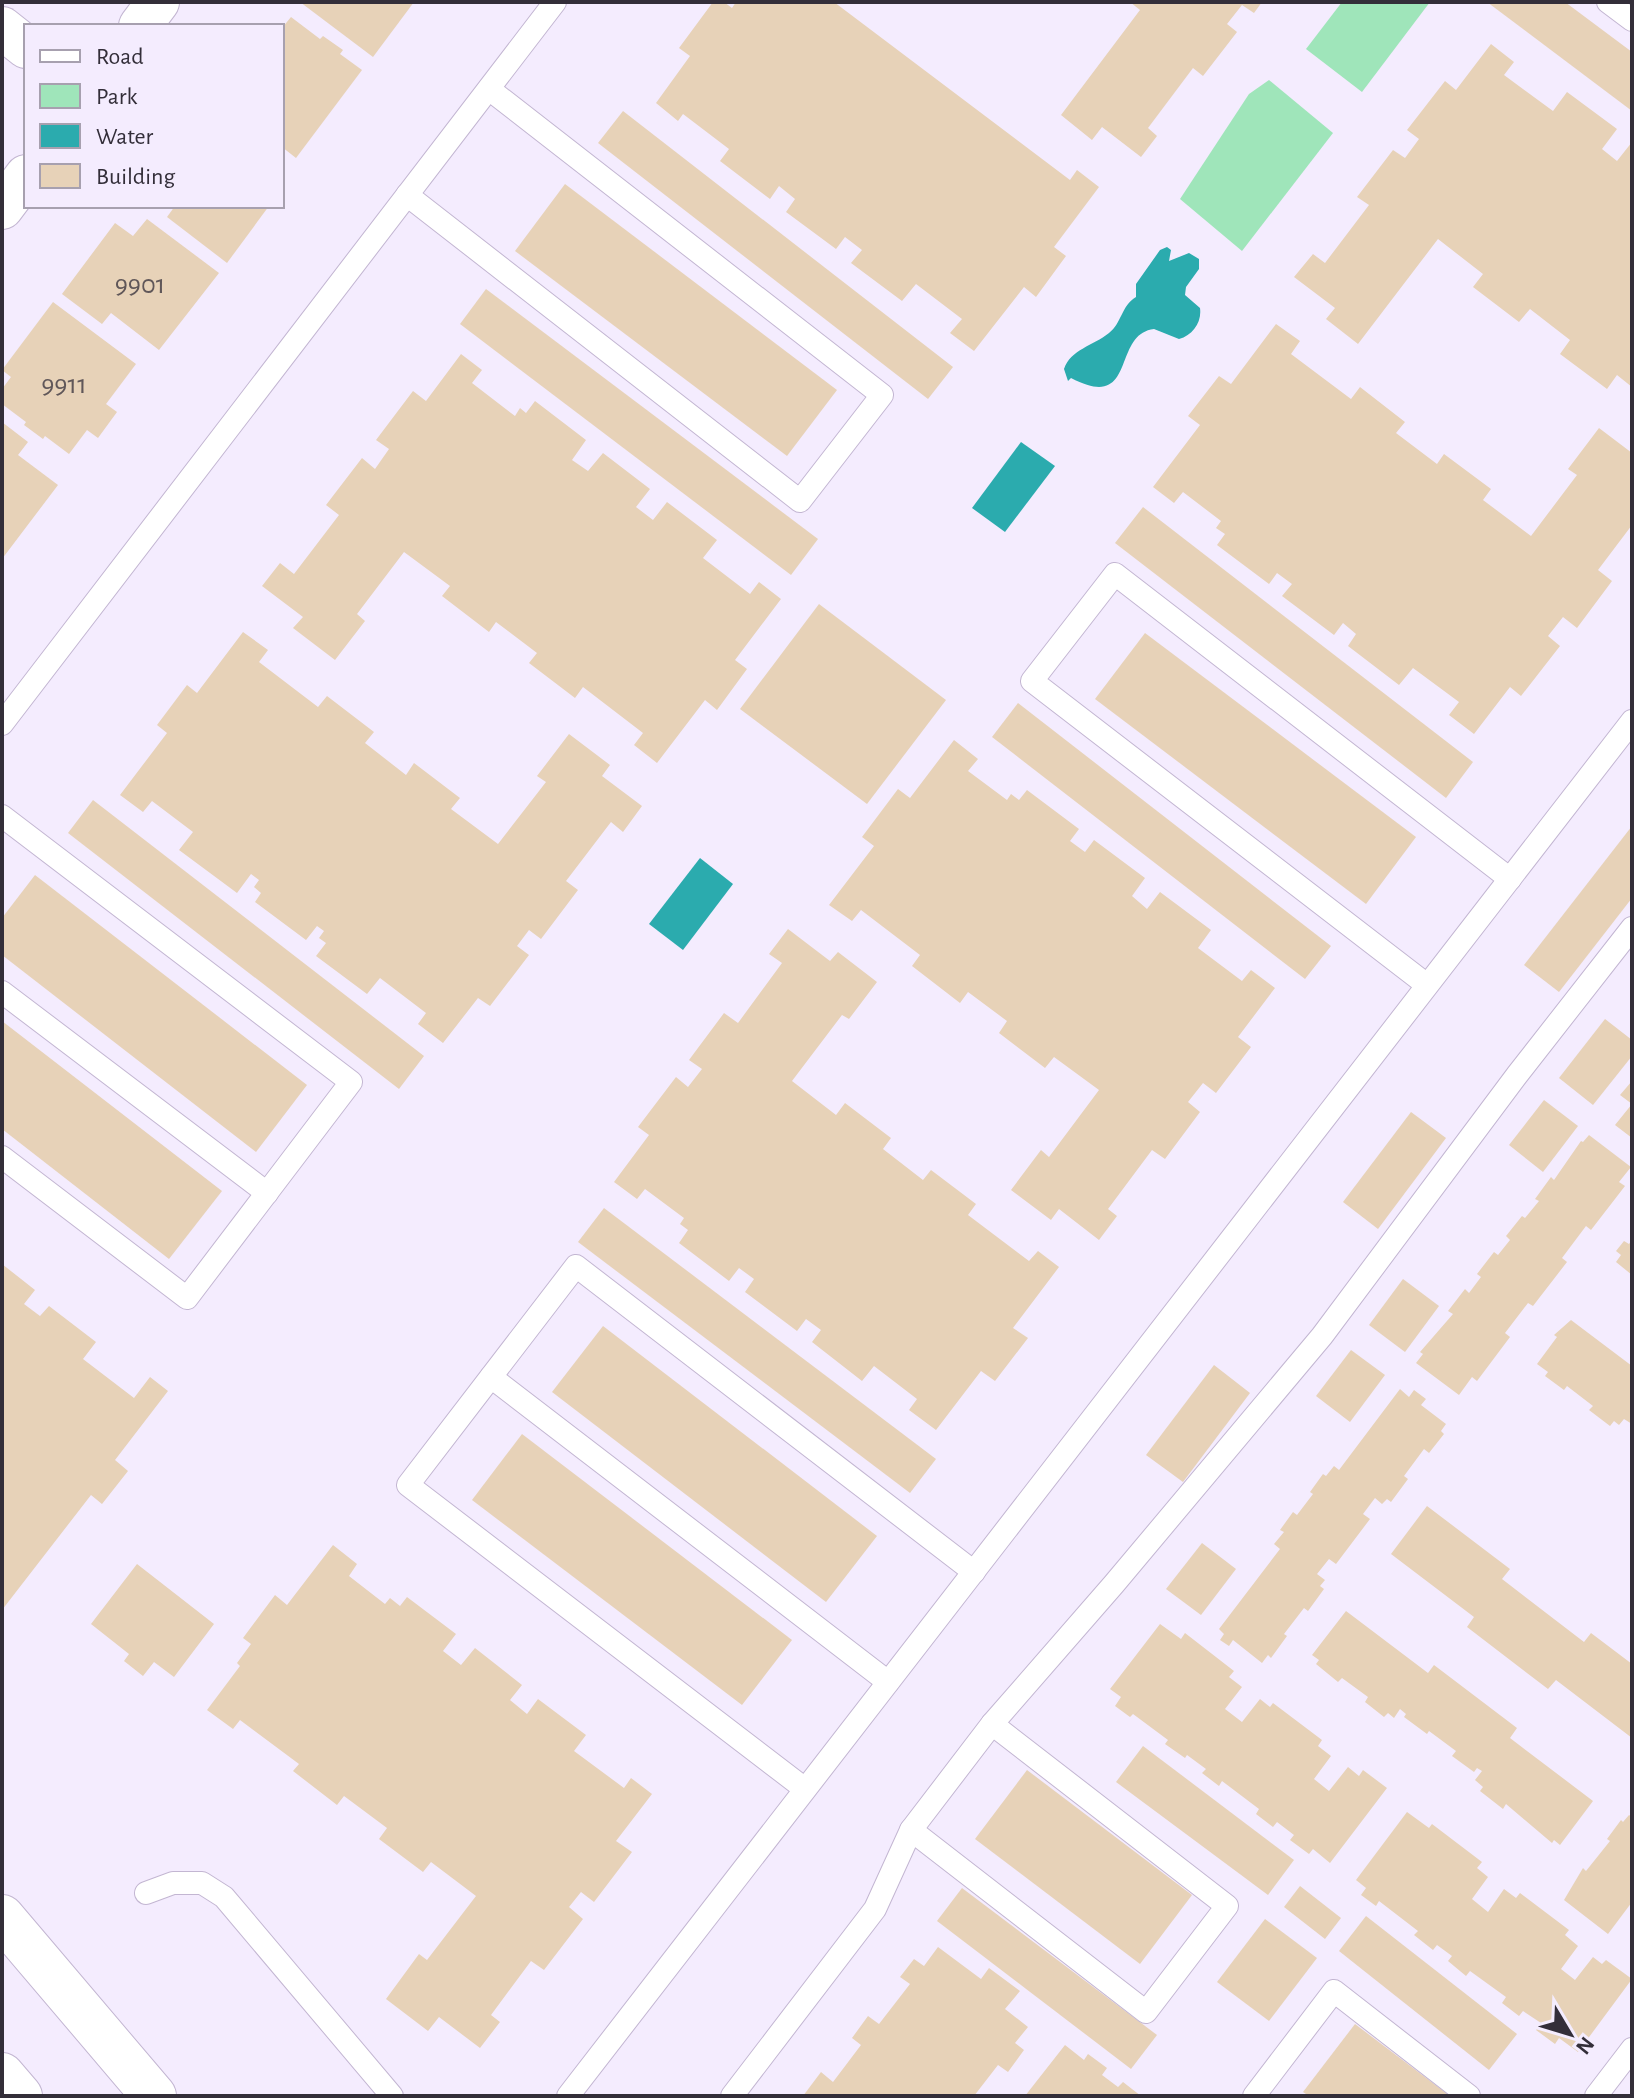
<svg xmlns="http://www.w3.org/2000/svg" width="1634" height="2098" viewBox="0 0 1634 2098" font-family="'Alegreya Sans',sans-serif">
  <rect width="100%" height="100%" fill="#f4ecfe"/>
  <g fill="#9fe5ba">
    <path d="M1342 2H1430L1362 92 1306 49Z"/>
    <path d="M1269 80 1333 133 1242 251 1180 199 1249 94Z"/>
  </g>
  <g fill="#2babae">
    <path d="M1167 247 1171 250 1169 261 1189 253 1199 259V269L1186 287 1185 295 1200 308C1202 322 1193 335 1179 339L1154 329C1111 334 1138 413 1071 378L1068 381 1064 369C1071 349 1093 346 1109 333 1122 323 1121 306 1136 297V284L1160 250Z"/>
    <path d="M1021 442 1055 466 1005 532 972 508Z"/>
    <path d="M700 858 733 884 683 950 649 924Z"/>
  </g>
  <g fill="#e7d2b8">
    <path d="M300 2H414L373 57Z"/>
    <path d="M713 2H724L732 8 736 2H834L1070 180 1077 170 1099 187 1054 247 1066 256 1036 297 1024 287 974 351 950 333 962 319 916 284 902 301 851 263 862 250 845 237 836 249 786 212 795 199 779 186 770 199 720 161 729 149 683 114 678 121 656 103 690 56 679 48Z"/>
    <path d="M1130 2H1262L1254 13 1242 5 1227 24 1237 32 1203 76 1193 68 1148 128 1157 136 1141 157 1102 127 1092 140 1061 115 1140 10Z"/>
    <path d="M1487 2H1565L1632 52V111Z"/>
    <path d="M291 17 320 39 323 36 343 50 340 54 362 70 296 158 282 147V28Z"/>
    <path d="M1491 44 1514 62 1504 75 1553 111 1567 92 1617 129 1602 149 1617 161 1632 142V387L1617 375 1607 389 1560 354 1570 340 1530 309 1519 322 1473 287 1483 274 1438 239 1358 344 1326 319 1335 308 1294 277 1313 254 1325 263 1369 205 1357 197 1393 150 1405 158 1419 139 1407 130 1445 81 1456 90Z"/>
    <path d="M623 111 953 367 928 399 598 143Z"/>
    <path d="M565 184 837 390 787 456 515 251Z"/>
    <path d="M175 206H269L227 263 167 217Z"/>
    <path d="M147 219 219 273 159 350 111 313 102 324 62 294 115 223 133 236Z"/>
    <path d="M486 289 818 539 791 575 460 324Z"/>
    <path d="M53 302 136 364 106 404 117 412 98 438 87 430 69 454 45 436 43 439 24 425 26 422 2 404V389L11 377 2 370Z"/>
    <path d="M1276 324 1300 341 1291 354 1351 399 1360 387 1405 422 1396 433 1437 464 1444 454 1491 489 1483 500 1531 536 1577 475 1568 469 1599 428 1632 453V525L1598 570 1612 581 1577 628 1563 617 1548 636 1560 646 1521 696 1510 687 1474 734 1449 715 1459 702 1413 668 1399 685 1348 646 1356 634 1343 623 1334 635 1282 596 1292 584 1277 573 1269 584 1217 545 1225 534 1216 528 1221 521 1183 492 1174 503 1153 487 1200 425 1188 416 1219 376 1231 384Z"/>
    <path d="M461 354 482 370 472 383 515 416 520 408 526 413 535 401 586 440 572 460 588 471 603 453 650 489 636 507 653 520 667 502 717 540 703 558 750 594 759 582 781 599 735 660 747 669 717 710 705 700 657 763 634 745 643 733 583 687 575 698 529 663 537 653 496 622 489 632 442 596 450 586 404 552 357 614 365 621 335 660 293 628 303 617 262 586 280 563 294 574 339 515 326 505 362 458 375 469 389 449 376 440 413 391 426 401Z"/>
    <path d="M2 422 28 442 18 455 58 485 2 559Z"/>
    <path d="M1143 507 1473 762 1446 798 1115 543Z"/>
    <path d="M819 604 946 700 867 804 740 709Z"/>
    <path d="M243 632 268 650 259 662 318 707 327 696 374 732 365 743 406 775 414 763 460 798 451 809 498 844 546 782 537 776 569 734 610 765 602 776 642 806 623 832 611 822 566 881 578 890 541 939 529 930 517 946 529 955 490 1006 478 998 443 1043 418 1024 426 1013 380 978 367 994 316 956 326 943 319 938 324 931 317 926 306 940 255 902 261 893 254 887 259 880 251 874 237 893 179 850 193 832 152 801 143 812 120 795 167 733 157 725 187 685 197 693Z"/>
    <path d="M1145 633 1416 837 1366 904 1095 699Z"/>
    <path d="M1018 703 1331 946 1305 979 992 737Z"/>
    <path d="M954 740 978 759 968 771 1007 800 1011 794 1019 800 1027 790 1079 829 1070 841 1085 852 1094 840 1145 878 1132 896 1147 909 1160 892 1211 930 1198 948 1242 981 1251 970 1275 988 1238 1037 1251 1047 1216 1093 1203 1083 1188 1102 1200 1112 1165 1159 1152 1150 1108 1209 1117 1216 1099 1240 1059 1209 1051 1220 1011 1190 1041 1150 1049 1157 1099 1090 1054 1057 1045 1068 999 1033 1007 1021 968 992 960 1003 912 966 920 955 861 910 852 921 829 905 874 846 862 837 898 789 910 798Z"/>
    <path d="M93 800 424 1056 399 1089 68 833Z"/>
    <path d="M1632 826V898L1559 992 1524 965Z"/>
    <path d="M35 875 307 1085 256 1152 2 955V918Z"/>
    <path d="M788 929 830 961 838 952 877 982 849 1019 842 1015 792 1081 836 1115 845 1103 891 1138 883 1149 923 1180 931 1170 976 1204 968 1215 1029 1261 1038 1251 1059 1267 1013 1328 1028 1338 995 1381 981 1371 936 1430 909 1410 917 1399 874 1366 862 1381 812 1342 821 1330 806 1319 797 1331 745 1292 754 1279 739 1268 729 1281 679 1243 688 1230 680 1224 684 1218 645 1189 637 1199 614 1182 649 1135 638 1127 676 1077 688 1087 702 1069 689 1060 724 1013 738 1023 782 963 769 954Z"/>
    <path d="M1605 1019 1632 1040V1056L1593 1105 1559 1078Z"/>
    <path d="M2 1021 222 1191 169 1259 2 1129Z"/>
    <path d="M1632 1081V1138L1615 1125 1632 1104 1620 1095Z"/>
    <path d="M1544 1100 1578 1126 1543 1172 1509 1145Z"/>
    <path d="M1411 1112 1446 1138 1378 1229 1343 1202Z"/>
    <path d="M1589 1135 1631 1167 1619 1182 1625 1186 1591 1230 1586 1226 1562 1258 1567 1262 1533 1306 1528 1303 1505 1333 1510 1337 1477 1381 1472 1377 1459 1395 1416 1363 1423 1354 1420 1352 1453 1314 1448 1311 1465 1289 1469 1293 1481 1277 1477 1274 1494 1252 1498 1255 1510 1240 1506 1236 1522 1216 1525 1218 1539 1201 1535 1199 1551 1177 1554 1180 1581 1141 1583 1142Z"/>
    <path d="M604 1208 936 1459 910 1493 578 1242Z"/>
    <path d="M1632 1240V1275L1616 1262 1621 1255 1616 1251 1624 1241 1629 1244Z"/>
    <path d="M2 1264 35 1290 24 1304 40 1316 49 1306 96 1342 83 1359 134 1398 150 1377 168 1391 115 1460 128 1471 102 1504 91 1495 2 1610Z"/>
    <path d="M1403 1279 1439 1306 1405 1352 1369 1325Z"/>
    <path d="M1571 1320 1632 1366V1424L1624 1419 1619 1425 1614 1421 1610 1426 1589 1410 1593 1406 1567 1386 1564 1390 1545 1376 1548 1372 1537 1364 1557 1337 1554 1335Z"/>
    <path d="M603 1326 877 1536 826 1602 552 1392Z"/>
    <path d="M1351 1350 1385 1375 1350 1422 1316 1396Z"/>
    <path d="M1214 1365 1250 1393 1183 1482 1146 1455Z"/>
    <path d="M1400 1389 1409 1397 1414 1390 1426 1399 1421 1405 1446 1424 1441 1431 1444 1434 1429 1453 1424 1449 1404 1476 1408 1479 1391 1502 1387 1499 1382 1504 1375 1498 1363 1514 1370 1519 1336 1564 1329 1559 1317 1574 1325 1580 1320 1586 1324 1589 1308 1611 1304 1608 1284 1634 1287 1636 1271 1658 1268 1655 1262 1663 1233 1640 1229 1646 1220 1640 1224 1634 1219 1629 1280 1549 1274 1544 1284 1532 1280 1530 1293 1512 1297 1515 1313 1494 1310 1492 1323 1474 1326 1476 1334 1466 1339 1470Z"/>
    <path d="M522 1434 792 1640 742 1705 472 1500Z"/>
    <path d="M1427 1506 1510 1569 1502 1579 1584 1642 1591 1633 1632 1664V1738L1556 1680 1548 1689 1467 1627 1474 1617 1391 1554Z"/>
    <path d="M1202 1543 1236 1569 1201 1615 1166 1589Z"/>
    <path d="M333 1545 357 1564 349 1576 385 1604 390 1598 400 1606 407 1597 456 1634 443 1651 461 1665 475 1648 522 1685 510 1700 527 1714 538 1699 586 1735 574 1751 624 1788 631 1778 652 1794 616 1841 632 1852 594 1902 581 1892 569 1907 583 1919 544 1970 531 1961 491 2015 500 2022 480 2048 439 2017 428 2031 386 1999 419 1954 427 1960 476 1896 431 1862 423 1872 379 1839 387 1828 344 1796 337 1805 293 1771 299 1764 240 1720 233 1729 207 1710 240 1666 237 1663 251 1644 243 1638 275 1595 287 1605Z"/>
    <path d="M137 1564 214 1624 174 1677 154 1662 143 1676 124 1661 129 1654 91 1624Z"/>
    <path d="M1346 1611 1428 1673 1434 1665 1517 1728 1510 1738 1593 1801 1560 1845 1554 1840 1552 1843 1506 1804 1503 1809 1480 1791 1483 1787 1475 1780 1482 1771 1477 1768 1474 1772 1452 1756 1456 1751 1429 1731 1427 1734 1404 1717 1406 1714 1400 1709 1394 1718 1388 1713 1384 1717 1365 1702 1368 1697 1342 1678 1338 1682 1316 1664 1319 1660 1312 1655Z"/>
    <path d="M1160 1624 1181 1639 1185 1633 1234 1671 1229 1677 1242 1687 1225 1709 1242 1722 1260 1699 1270 1707 1273 1703 1322 1740 1318 1746 1331 1756 1314 1779 1329 1791 1348 1767 1359 1776 1363 1770 1387 1788 1330 1863 1313 1849 1309 1854 1290 1840 1294 1835 1277 1822 1273 1827 1256 1814 1259 1809 1222 1781 1219 1786 1202 1773 1206 1769 1187 1755 1185 1758 1165 1744 1168 1740 1133 1714 1130 1717 1115 1706 1121 1697 1110 1689Z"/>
    <path d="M1143 1746 1294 1860 1268 1895 1116 1782Z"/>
    <path d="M1027 1770 1192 1895 1140 1964 975 1839Z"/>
    <path d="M1407 1812 1429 1828 1432 1824 1482 1862 1477 1868 1488 1877 1472 1899 1488 1912 1504 1889 1516 1898 1520 1893 1569 1930 1565 1935 1578 1946 1561 1969 1575 1980 1593 1957 1602 1964 1606 1960 1632 1979 1578 2052 1559 2038 1555 2044 1536 2030 1541 2023 1523 2011 1519 2016 1502 2003 1506 1997 1470 1971 1466 1976 1448 1961 1452 1956 1437 1945 1433 1950 1414 1935 1418 1931 1379 1901 1376 1906 1361 1895 1366 1888 1356 1880Z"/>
    <path d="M1629 1815 1632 1817V1902L1608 1934 1564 1900 1583 1868 1586 1871 1610 1841 1607 1839 1621 1820 1623 1822Z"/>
    <path d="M1300 1886 1341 1918 1325 1939 1284 1907Z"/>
    <path d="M962 1888 1157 2035 1131 2069 937 1921Z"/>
    <path d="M1366 1916 1517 2034 1489 2070 1339 1951Z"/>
    <path d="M1265 1919 1317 1958 1269 2021 1217 1982Z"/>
    <path d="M938 1947 981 1979 989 1968 1020 1991 1005 2009 1028 2027 1015 2043 1024 2050 1008 2072 998 2065 974 2096H803L821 2072 833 2082 861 2045 852 2038 868 2016 879 2024 910 1984 900 1977 914 1959 924 1966Z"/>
    <path d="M1355 2024 1450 2096H1309L1303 2092Z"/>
    <path d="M1065 2045 1084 2060 1088 2054 1107 2068 1102 2075 1118 2087 1123 2082 1141 2096H1025Z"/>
  </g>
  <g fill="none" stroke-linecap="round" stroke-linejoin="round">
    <g stroke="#c3b6d2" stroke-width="24">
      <g id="lane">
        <path d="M1608 2 1632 20"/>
        <path d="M407 195 800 501 882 395 489 89"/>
        <path d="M2 724 555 2"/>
        <path d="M2 816 351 1082 187 1298 2 1157"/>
        <path d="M1427 985 1032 681 1115 574 1510 879"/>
        <path d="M2 992 267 1193"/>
        <path d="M491 1377 888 1682"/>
        <path d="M805 1789 408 1485 576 1266 974 1572"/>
        <path d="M911 1830 1146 2012 1227 1906 992 1724"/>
        <path d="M146 1893 173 1883H202L224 1897 392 2096"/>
        <path d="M568 2096 1632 721"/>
        <path d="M732 2096 875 1909 911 1830 992 1724 1114 1584 1322 1336 1517 1075 1632 928"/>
        <path d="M1254 2096 1334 1991 1469 2096"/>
        <path d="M1596 2096 1632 2049"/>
      </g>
    </g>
    <g stroke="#c3b6d2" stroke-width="44">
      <g id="street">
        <path d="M140 26 158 2"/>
        <path d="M2 28 26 47"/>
        <path d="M2 208 26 176"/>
      </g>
    </g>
    <g stroke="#c3b6d2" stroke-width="46">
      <g id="primary">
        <path d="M2 1917 154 2096"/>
        <path d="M2 2075 20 2096"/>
      </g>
    </g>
    <use href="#lane" stroke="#fff" stroke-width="22"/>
    <use href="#street" stroke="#fff" stroke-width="42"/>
    <use href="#primary" stroke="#fff" stroke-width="44"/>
  </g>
  <g text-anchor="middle" stroke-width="6" stroke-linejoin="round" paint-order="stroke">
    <g font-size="28" fill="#605759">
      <text x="140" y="293">9901</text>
      <text x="64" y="393">9911</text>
    </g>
  </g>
  <rect width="1634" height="2098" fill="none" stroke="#332e39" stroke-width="8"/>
  <rect x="24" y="24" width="260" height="184" fill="#f4ecfe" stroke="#a7a0af" stroke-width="2"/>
  <rect x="40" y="50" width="40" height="12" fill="#ffffff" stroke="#a7a0af" stroke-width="2"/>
  <text x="96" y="64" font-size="24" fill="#332e39">Road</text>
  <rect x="40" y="84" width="40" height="24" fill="#9fe5ba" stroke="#a7a0af" stroke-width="2"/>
  <text x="96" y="104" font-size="24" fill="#332e39">Park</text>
  <rect x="40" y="124" width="40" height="24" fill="#2babae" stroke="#a7a0af" stroke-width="2"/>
  <text x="96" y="144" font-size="24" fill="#332e39">Water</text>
  <rect x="40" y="164" width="40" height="24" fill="#e7d2b8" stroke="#a7a0af" stroke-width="2"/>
  <text x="96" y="184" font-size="24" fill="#332e39">Building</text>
  <g transform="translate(1570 2034) rotate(128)" stroke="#f4ecfe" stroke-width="6" paint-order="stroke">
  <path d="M0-6L14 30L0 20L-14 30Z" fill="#332e39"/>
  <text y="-12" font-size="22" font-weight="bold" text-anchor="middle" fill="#332e39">N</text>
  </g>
</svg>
